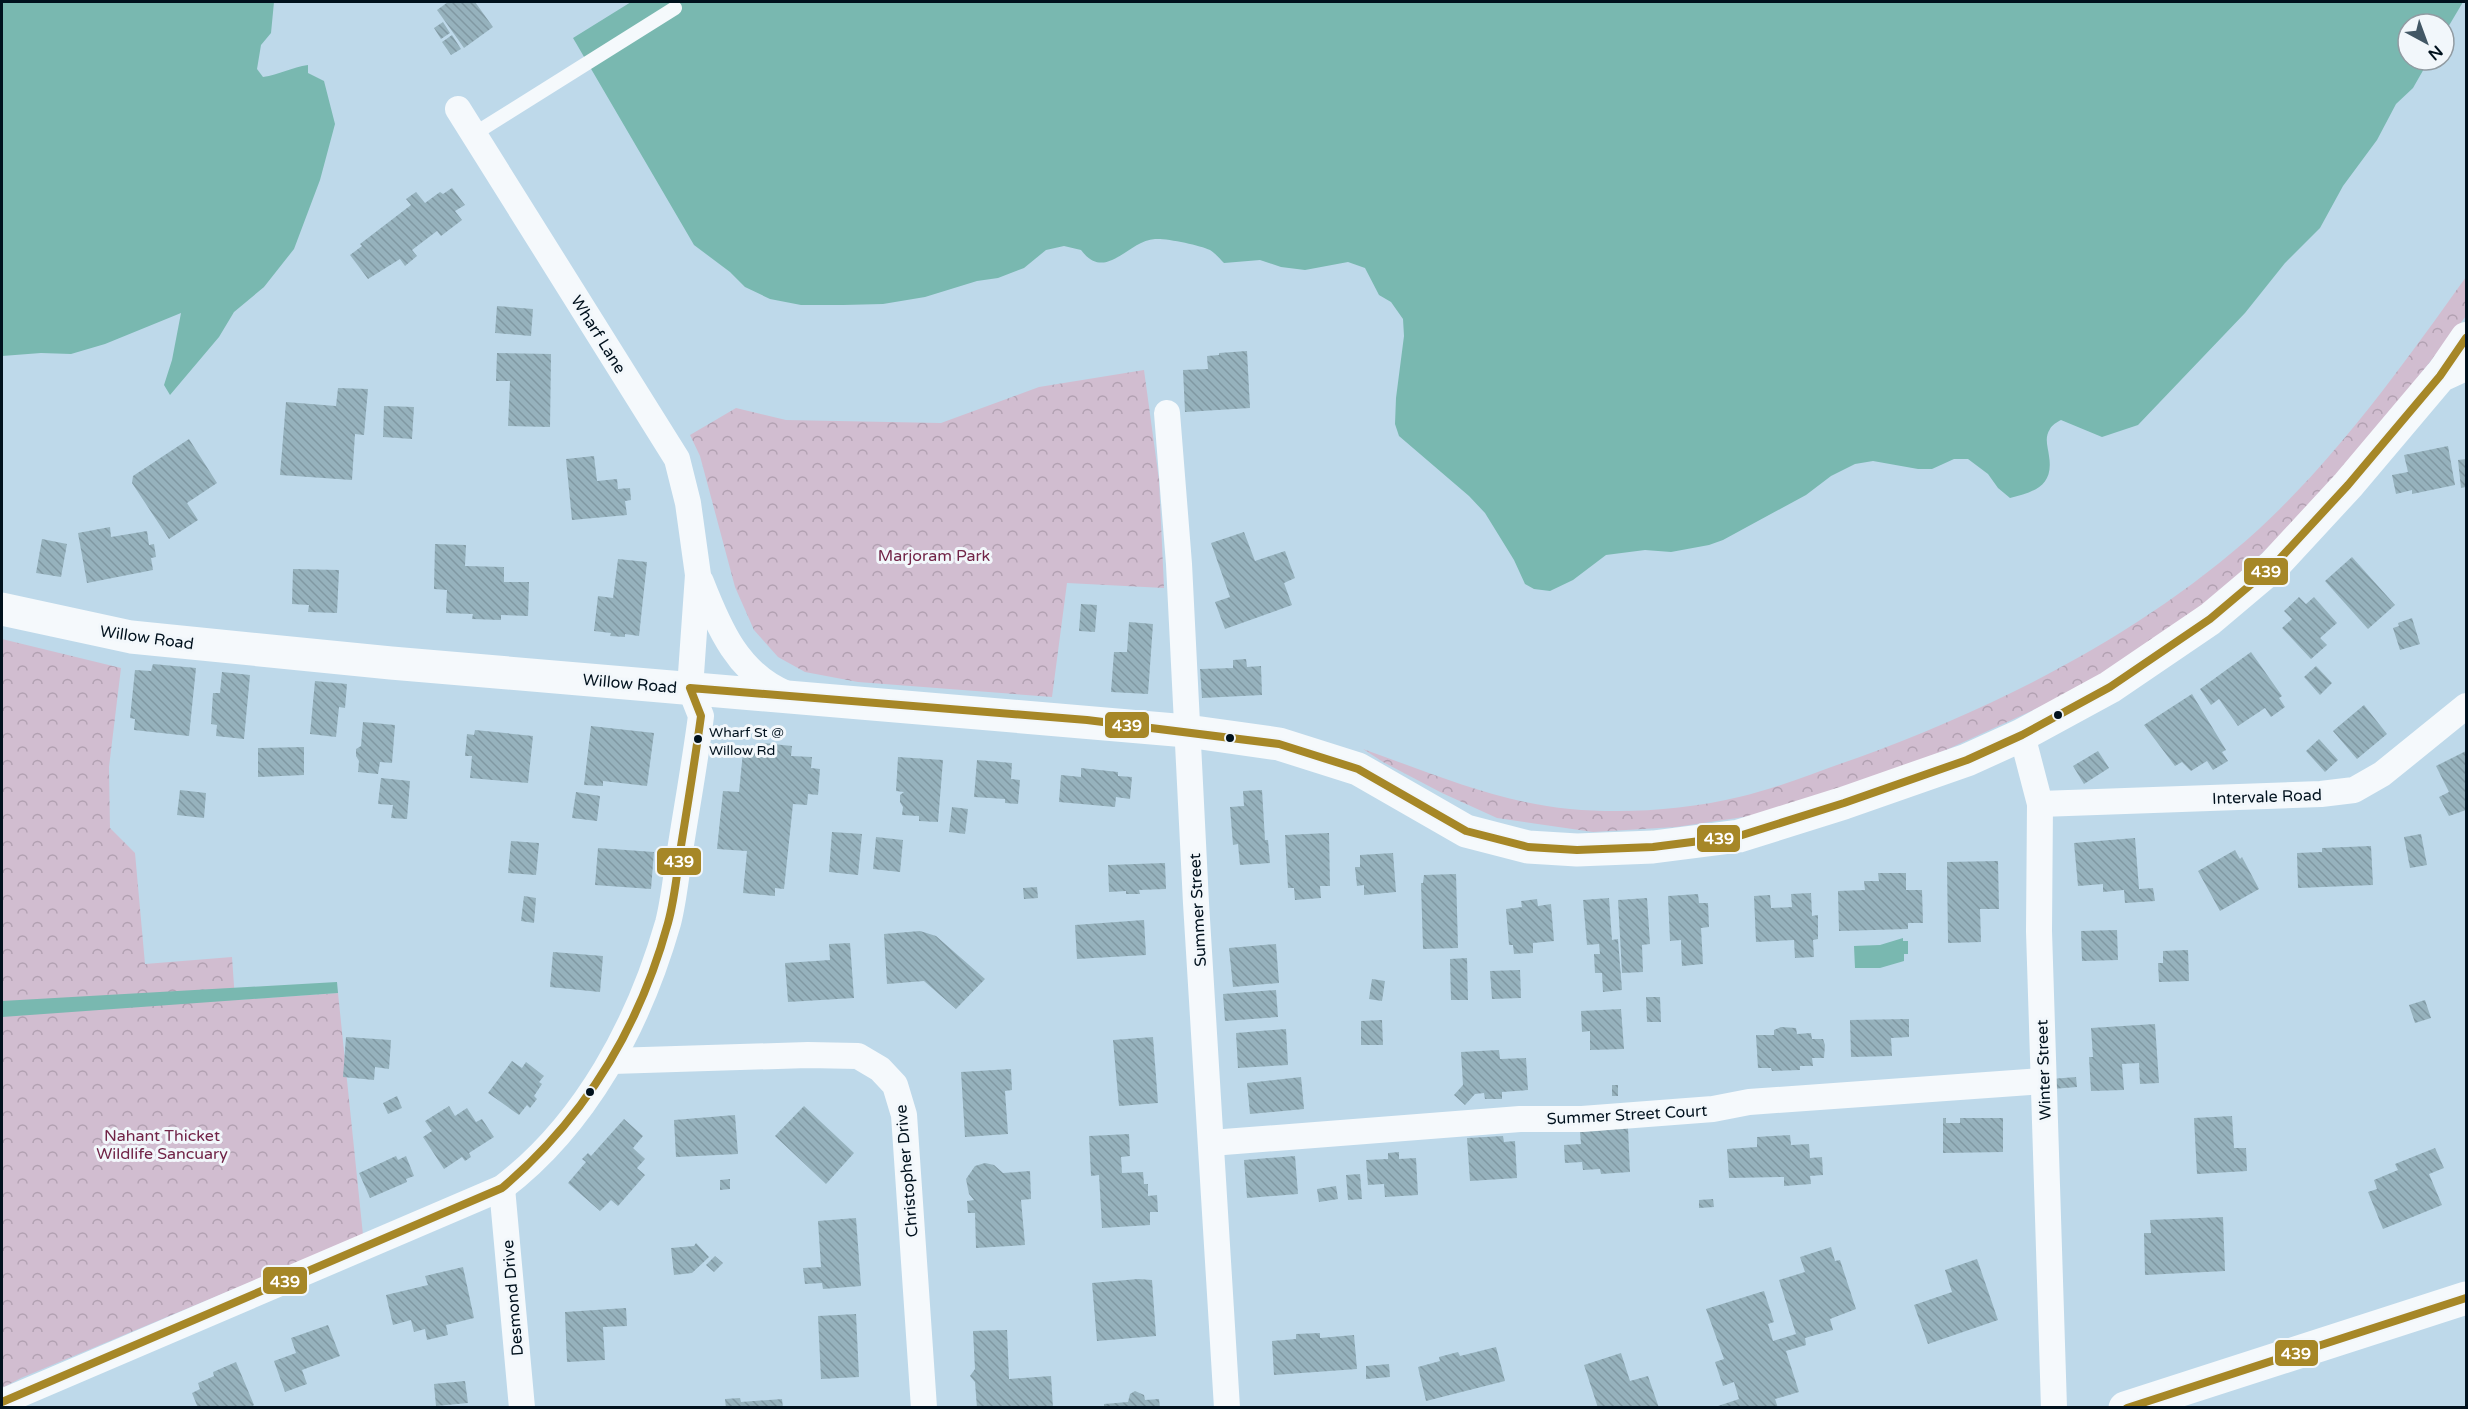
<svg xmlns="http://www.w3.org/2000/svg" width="2468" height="1409" viewBox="0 0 2468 1409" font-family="'Varela Round',sans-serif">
  <defs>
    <pattern id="park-crowns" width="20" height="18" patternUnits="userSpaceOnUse" patternTransform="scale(1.5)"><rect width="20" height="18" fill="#d1bdd0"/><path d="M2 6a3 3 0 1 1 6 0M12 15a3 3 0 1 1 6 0" fill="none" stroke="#b2a1b2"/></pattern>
    <pattern id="building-back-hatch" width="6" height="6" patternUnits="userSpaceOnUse" patternTransform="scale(1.5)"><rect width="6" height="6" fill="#96b2bd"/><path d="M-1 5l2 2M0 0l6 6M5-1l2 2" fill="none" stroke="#8098a2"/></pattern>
  </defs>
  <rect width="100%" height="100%" fill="#bed9ea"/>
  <g fill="url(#park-crowns)">
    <path d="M2466 277V316L2394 408 2306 510 2246 569 2201 608 2123 662 2053 701 1946 750 1856 784 1771 813 1676 827 1593 832 1497 818 1442 793 1383 762 1363 749C1431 773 1497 802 1570 809 1625 814 1685 810 1739 797 1779 788 1818 771 1857 758 2002 705 2144 633 2259 529 2339 455 2403 365 2466 277Z"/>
    <path d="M1144 370 1159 480 1164 588 1067 583 1052 697 858 682 805 672 778 657 754 630 735 587 700 456 690 435 736 408 786 420 941 423 1039 387Z"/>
    <path d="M2 639 121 668 109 767 110 828 135 853 145 964 232 957 235 1000 338 993 363 1235 21 1378 2 1388Z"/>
  </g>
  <g fill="#79b8b0">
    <path d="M2 2H274L271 33 261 45 257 69 263 77C279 75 292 67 308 65V73L324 81 335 124 320 180 294 249 264 287 234 312 219 337 170 395 164 385 172 360 181 313 105 344 71 354 41 353 2 356Z"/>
    <path d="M631 2H2463L2444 34V24H2408V60H2429L2413 88 2396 104 2377 140 2343 186 2320 228 2285 263 2245 313 2138 425 2102 437 2061 420C2057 422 2052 425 2050 429 2044 438 2048 447 2049 456 2054 486 2034 492 2010 498L1998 488 1988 474 1968 459H1954L1932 469H1918L1873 461 1855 464 1831 476 1806 495 1723 540 1709 545 1671 552 1645 550 1606 555 1573 580 1550 591 1534 589 1525 584 1514 560 1485 513 1469 496 1399 436 1395 424 1396 398 1404 336 1403 319 1391 302 1379 295 1365 268 1348 262 1305 270 1281 267 1260 260 1224 263C1220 259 1215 253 1210 250 1200 245 1166 238 1155 239 1127 241 1106 283 1081 250L1064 246 1046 250 1024 268 998 278 977 281 925 297 883 304 843 305H801L770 299 745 287 730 272 694 245 573 38Z"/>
    <path d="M1903 938V941H1908V954H1904V961L1880 968H1855L1854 946 1880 945Z"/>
    <path d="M337 982 338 993 2 1017V1001Z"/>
  </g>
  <g fill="url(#building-back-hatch)">
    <path d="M448 2H475L493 27 464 48 437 10Z"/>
    <path d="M443 22 450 33 441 39 434 28Z"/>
    <path d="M452 35 461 49 451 55 442 42Z"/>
    <path d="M452 188 465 205 455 211 462 220 441 236 437 231 412 250 417 256 405 266 400 259 368 279 350 255 362 246 360 244 411 205 406 199 416 192 425 203 440 192 443 194Z"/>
    <path d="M497 306 533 309 531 336 495 333Z"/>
    <path d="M1247 351 1250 408 1185 412 1183 370 1208 369 1207 356 1219 355V353Z"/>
    <path d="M497 353 551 354 550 427 508 426 510 381H496Z"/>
    <path d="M338 388 368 389 364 435 355 434 352 480 280 475 286 402 336 406Z"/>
    <path d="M384 406 414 407 412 439 383 437Z"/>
    <path d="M189 439 217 483 187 503 198 520 169 539 132 483 133 476Z"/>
    <path d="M2448 446 2455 485 2412 494V490L2396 494 2392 475 2408 472 2404 455Z"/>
    <path d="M594 456 597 481 617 479 618 489 630 488 631 500 625 501 627 515 572 520 566 459Z"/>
    <path d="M2466 459V487L2461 488 2458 460Z"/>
    <path d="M110 527 111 537 147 531 149 545 154 544 156 557 151 558 153 570 87 583 78 533Z"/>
    <path d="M1244 532 1255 561 1285 551 1295 578 1284 583 1292 605 1225 629 1215 602 1230 597 1211 543Z"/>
    <path d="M42 539 67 544 61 577 36 573Z"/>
    <path d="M435 544 466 545 465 566 504 567V582H529L528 616 501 615V620L472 619 473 614 446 613 447 590 434 589Z"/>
    <path d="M2352 557 2395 605 2368 629 2325 581Z"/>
    <path d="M618 559 647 562 639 636 625 634V637L610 636 611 633 594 631 598 596 613 598Z"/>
    <path d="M293 569 339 570 337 613 308 612 309 605 292 604Z"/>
    <path d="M2299 597 2306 604 2314 597 2337 623 2320 638 2327 645 2311 659 2282 628 2292 619 2284 611Z"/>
    <path d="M1081 604 1097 605 1095 632 1079 631Z"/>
    <path d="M2412 618 2420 644 2400 650 2393 628 2399 626 2398 623Z"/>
    <path d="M1129 622 1153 624 1148 694 1111 692 1114 652H1127Z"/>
    <path d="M2251 652 2282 696 2279 698 2285 707 2271 717 2265 708 2238 726 2219 699 2211 705 2200 689Z"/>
    <path d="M1246 659 1247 667 1261 666 1262 695 1202 698 1200 669 1233 668V660Z"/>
    <path d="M153 664 196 668 189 736 134 730 135 719 130 718 135 670 151 671Z"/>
    <path d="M2316 666 2332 683 2320 695 2304 677Z"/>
    <path d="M222 672 250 675 244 739 216 736 217 725 211 724 213 693H220Z"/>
    <path d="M315 681 347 684 345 708 339 707 336 737 310 734Z"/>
    <path d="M2192 694 2226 750 2222 752 2228 761 2213 770 2207 761 2191 771 2182 762 2175 766 2144 725Z"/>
    <path d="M2364 705 2387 734 2357 759 2333 731Z"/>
    <path d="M363 722 395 725 392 763 380 762 378 774 358 772 359 761 356 756V749L361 746Z"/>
    <path d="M591 726 654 733 647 786 603 781V786L584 785Z"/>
    <path d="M475 730 533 736 528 783 470 778 472 756H465L467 734 474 735Z"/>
    <path d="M2319 739 2338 760 2325 772 2306 751Z"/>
    <path d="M763 743 792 746 791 756 812 757 811 768 820 769 818 795 808 794 807 805 793 804 784 889 775 888V896L743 893 747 851 717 849 723 791 739 792 743 752 762 753Z"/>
    <path d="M304 747V775L258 777V748Z"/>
    <path d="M2098 751 2109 768 2084 784 2073 766Z"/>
    <path d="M2466 751V810L2449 816 2439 797 2449 792 2436 766Z"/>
    <path d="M898 757 943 760 938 822 919 821V816L902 815 903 807 900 802V795L904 792 896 791Z"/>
    <path d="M977 760 1012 763 1011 779 1020 780 1018 804 1005 803V799L974 797Z"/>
    <path d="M1081 768 1118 772V776L1132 777 1130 799 1116 797 1115 807 1059 802 1061 775 1081 777Z"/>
    <path d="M381 778 410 781 407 819 391 818 393 805 378 804Z"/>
    <path d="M180 790 206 793 204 818 177 815Z"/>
    <path d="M1262 790 1265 840H1268L1270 863 1240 865 1238 844 1233 845 1230 807 1244 806 1243 791Z"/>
    <path d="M576 792 600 796 597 821 572 818Z"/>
    <path d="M952 807 968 809 965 834 949 832Z"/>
    <path d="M832 832 862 834 858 875 829 872Z"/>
    <path d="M1329 833 1330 886H1320L1321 898 1295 900 1294 888H1288L1285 835Z"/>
    <path d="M2421 834 2427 865 2410 868 2404 837Z"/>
    <path d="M876 837 903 840 900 872 873 869Z"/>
    <path d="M2135 838 2139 889 2153 888 2155 901 2125 903 2124 890 2103 892V884L2078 886 2074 843Z"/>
    <path d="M511 841 539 843 536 875 508 873Z"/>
    <path d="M2371 846 2373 885 2298 888 2297 853 2322 852V848Z"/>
    <path d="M598 848 654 852 651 889 595 885Z"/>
    <path d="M2235 850 2240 859 2242 857 2259 889 2220 911 2198 871Z"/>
    <path d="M1393 853 1396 892 1364 895V885L1357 886 1355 867H1360V855Z"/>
    <path d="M1998 861 1999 909H1980L1981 942 1948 943 1947 862Z"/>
    <path d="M1165 863 1166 889 1139 890 1140 894H1126V891L1109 892 1108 865Z"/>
    <path d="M1878 873H1906V890H1922L1923 923H1908V929L1839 931 1838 891 1865 890 1864 881H1879Z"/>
    <path d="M1456 874 1458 948 1423 949 1421 883H1423L1424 875Z"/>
    <path d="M1037 887 1038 898 1024 899 1023 888Z"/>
    <path d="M1811 893 1812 916 1818 915V939L1813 940 1814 957 1795 958 1794 940 1756 942 1754 896 1770 895 1771 908 1792 907 1791 894Z"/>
    <path d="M1698 894 1699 903H1708L1709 927 1701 928 1703 964 1682 966 1681 940 1670 941 1668 896Z"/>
    <path d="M524 896 536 898 534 923 521 921Z"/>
    <path d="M1609 898 1612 940 1618 939 1622 990 1603 992 1602 973H1595L1594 954H1600L1599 944 1587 945 1583 900Z"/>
    <path d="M1647 898 1650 944 1642 945 1643 972 1622 973 1618 900Z"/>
    <path d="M1537 899 1538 906 1551 904 1554 941 1533 943V953L1514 954 1513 945H1509L1506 909 1522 907 1521 901Z"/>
    <path d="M1144 920 1146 955 1077 959 1075 925Z"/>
    <path d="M2117 930 2118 960 2082 961 2081 931Z"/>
    <path d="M920 931 936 936 985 979 956 1009 924 981 887 984 884 934Z"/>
    <path d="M850 943 854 998 788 1002 785 963 830 960 829 944Z"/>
    <path d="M1276 944 1279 983 1233 987 1229 948Z"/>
    <path d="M2188 950 2189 981 2159 982 2158 963H2163V951Z"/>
    <path d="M553 952 603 956 600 992 550 987Z"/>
    <path d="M1467 958 1468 1000H1451L1450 959Z"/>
    <path d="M1520 970 1521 998 1492 999 1490 971Z"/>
    <path d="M1372 979 1385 981 1382 1001 1369 999Z"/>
    <path d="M1276 990 1278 1017 1225 1021 1223 994Z"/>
    <path d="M1646 997H1660L1661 1022H1647Z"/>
    <path d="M2425 1000 2431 1018 2415 1023 2409 1005Z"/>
    <path d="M1621 1009 1624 1049 1590 1050V1031L1582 1032 1581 1011Z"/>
    <path d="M1909 1019V1037L1891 1038 1892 1056 1851 1057 1850 1020Z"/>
    <path d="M1382 1020 1383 1045H1361V1021Z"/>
    <path d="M2155 1024 2159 1083 2140 1084 2139 1063 2122 1064 2124 1090 2091 1091 2089 1057H2093L2091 1028Z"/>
    <path d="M1781 1027 1796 1028 1797 1034 1811 1033 1812 1039H1823L1825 1045 1824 1058H1812L1813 1066H1800V1070L1772 1071 1771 1068H1758L1756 1035H1774V1030Z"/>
    <path d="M1286 1029 1288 1065 1238 1068 1236 1033Z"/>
    <path d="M346 1037 391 1040 389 1069 375 1067 374 1080 343 1077Z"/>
    <path d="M1153 1037 1158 1103 1119 1106 1113 1040Z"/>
    <path d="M1499 1050 1500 1059 1526 1058 1528 1090 1502 1092V1099H1485L1484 1093 1475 1094 1465 1105 1454 1095 1463 1085 1461 1052Z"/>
    <path d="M512 1061 522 1068 526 1062 544 1076 539 1082 542 1084 534 1096 537 1099 530 1108 527 1105 519 1115 488 1093Z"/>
    <path d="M1011 1069 1012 1090 1005 1091 1008 1134 965 1137 961 1072Z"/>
    <path d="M1301 1077 1304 1109 1250 1114 1247 1083Z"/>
    <path d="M2076 1077 2077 1087 2052 1089 2051 1079Z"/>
    <rect x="1612" y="1085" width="6" height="11"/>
    <path d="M397 1096 402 1108 388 1114 383 1103Z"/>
    <path d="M449 1106 455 1116 467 1108 476 1122 482 1119 494 1137 469 1153 471 1157 465 1161 462 1157 444 1169 423 1137 432 1131 425 1121Z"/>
    <path d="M804 1106 854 1153 826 1184 775 1136Z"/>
    <path d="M735 1115 738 1154 676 1157 674 1120Z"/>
    <path d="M2232 1116 2234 1148H2246L2247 1171 2197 1174 2194 1118Z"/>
    <path d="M1943 1118H1946V1123H1960V1118H2003V1152L1943 1153Z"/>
    <path d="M624 1119 643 1136 633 1148 645 1159 637 1168 645 1175 618 1206 611 1200 600 1211 568 1183 586 1162 582 1159 588 1153 591 1156Z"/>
    <path d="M1628 1128 1630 1172 1601 1174 1600 1169 1583 1170 1582 1162 1565 1163 1564 1145 1581 1144 1580 1132Z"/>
    <path d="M1129 1134 1130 1156 1121 1157 1122 1173 1143 1172 1144 1184H1148V1196L1157 1195 1158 1212H1150V1225L1102 1228 1099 1175 1091 1176 1089 1136Z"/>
    <path d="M1790 1135 1791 1145 1809 1144 1810 1158 1822 1157 1823 1175 1810 1176 1811 1184 1784 1186V1177L1729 1178 1727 1149 1757 1147V1137Z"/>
    <path d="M1503 1136 1504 1142 1515 1141 1517 1178 1470 1181 1467 1138Z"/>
    <path d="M2435 1148 2444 1168 2429 1174 2442 1205 2383 1229 2368 1192 2377 1189 2374 1180 2398 1170 2395 1164Z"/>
    <path d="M1399 1152V1159L1416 1158 1418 1195 1385 1197 1384 1184 1368 1185 1366 1160 1388 1159V1153Z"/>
    <path d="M396 1156 398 1160 406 1156 414 1176 406 1179 407 1182 370 1198 359 1173Z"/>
    <path d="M1295 1156 1298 1194 1247 1198 1244 1160Z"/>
    <path d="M985 1163 994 1165 1003 1173 1030 1171 1031 1199 1021 1200 1025 1245 976 1248 975 1213H968L967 1201 974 1200 969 1194 966 1179 975 1166Z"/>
    <path d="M1360 1174 1362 1199 1348 1200 1346 1175Z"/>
    <path d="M730 1179V1189L720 1190V1180Z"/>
    <path d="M1336 1186 1338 1199 1319 1202 1317 1189Z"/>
    <path d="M1713 1199 1714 1207 1699 1208V1200Z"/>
    <path d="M2223 1217 2225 1271 2145 1275 2144 1233H2151L2150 1220Z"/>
    <path d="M856 1218 861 1286 823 1289 822 1283 805 1284 803 1268 821 1267 818 1221Z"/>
    <path d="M696 1243 709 1257 692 1273 674 1275 671 1248 694 1246Z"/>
    <path d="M1831 1247 1835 1261 1840 1260 1856 1309 1830 1319 1833 1330 1805 1338 1806 1345 1786 1351 1799 1392 1775 1399 1778 1408H1712L1739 1399 1734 1382 1723 1386 1715 1362 1724 1359 1706 1309 1764 1291 1774 1322 1768 1324 1773 1341 1796 1334 1779 1280 1805 1272 1800 1257Z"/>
    <path d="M715 1256 723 1263 714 1272 706 1265Z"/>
    <path d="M1977 1259 1998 1320 1928 1344 1914 1305 1952 1292 1945 1270Z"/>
    <path d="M463 1267 474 1318 446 1325 448 1335 427 1340 425 1329 414 1332 411 1320 393 1325 386 1295 428 1285 425 1276Z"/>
    <path d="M1138 1279 1152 1280 1156 1336 1097 1341 1092 1283Z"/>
    <path d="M626 1308 627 1326 603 1327 605 1360 567 1362 565 1312Z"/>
    <path d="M856 1314 859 1377 821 1379 818 1316Z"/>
    <path d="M328 1325 340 1356 302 1370 307 1384 285 1392 274 1361 296 1353 291 1338Z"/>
    <path d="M1007 1330 1009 1379 1051 1376 1053 1408H977L975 1382 970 1376 975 1369 973 1331Z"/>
    <path d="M1320 1333V1338L1354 1335 1357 1369 1274 1375 1272 1341 1296 1339V1334Z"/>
    <path d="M1496 1347 1505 1381 1426 1401 1418 1367 1440 1361 1439 1357 1458 1352 1460 1356Z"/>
    <path d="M1621 1353 1630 1381 1648 1376 1659 1408H1598L1584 1365Z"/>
    <path d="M236 1362 254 1405 249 1408H198L192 1393 200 1389 198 1383 214 1376 213 1372Z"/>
    <path d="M1389 1364 1390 1377 1366 1379V1366Z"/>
    <path d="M465 1381 468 1403 436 1406 434 1384Z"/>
    <path d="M1135 1391 1144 1395 1145 1400 1159 1399 1160 1408H1104V1404L1128 1402 1130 1394Z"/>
    <path d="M740 1398 741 1402 782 1399 783 1408H726L725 1399Z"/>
  </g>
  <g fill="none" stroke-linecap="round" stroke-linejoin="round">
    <path stroke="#f5f9fc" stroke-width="14" d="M474 134 675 8"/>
    <g stroke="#f5f9fc" stroke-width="26">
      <path d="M1167 413 1179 564 1196 903 1227 1408"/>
      <path d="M701 582C719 628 738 674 787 694"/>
      <path d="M2022 735 2040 804 2039 931 2054 1408"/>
      <path d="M2040 804 2321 794 2354 790 2382 774 2466 706"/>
      <path d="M612 1061 808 1055 858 1056 880 1069 895 1085 904 1115 924 1408"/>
      <path d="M1211 1143 1520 1119H1582L1713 1109 1749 1102 2043 1081"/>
      <path d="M502 1188 522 1408"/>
      <path d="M2 1402 502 1188C586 1124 639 1024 668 923 674 900 676 875 680 851 687 806 695 762 701 716L690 688 698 575 688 503 677 459 458 109"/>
    </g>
    <path stroke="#f5f9fc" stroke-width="32" d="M2440 376 2466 338"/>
    <g stroke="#f5f9fc" stroke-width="33">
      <path d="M2 609 131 637 391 663 1187 731 1279 744 1358 769 1466 831 1528 847 1577 850 1653 847 1739 836 1844 803 1967 760 2022 735 2110 687 2210 619 2274 565 2348 485 2440 376 2466 364"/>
      <path d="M2125 1408 2466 1298"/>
    </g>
    <g stroke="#f2f7fb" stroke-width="12">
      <g id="bus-1">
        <path d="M2 1402 502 1188C586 1117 639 1029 668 923 675 898 677 872 681 846 688 803 695 760 701 716L690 688 1087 720 1279 744 1358 769 1466 831 1528 847 1577 850 1653 847 1739 836 1844 803 1967 760 2022 735 2110 687 2210 619 2274 565 2348 485 2440 376 2466 338"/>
        <path d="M2127 1408 2466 1298"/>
      </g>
    </g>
    <use href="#bus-1" stroke="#a68727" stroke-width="8"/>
  </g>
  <g fill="#00111d" stroke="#f2f7fb" stroke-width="2">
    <circle cx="2058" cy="715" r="5"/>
    <circle cx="1230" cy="738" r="5"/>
    <circle cx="698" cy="739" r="5"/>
    <circle cx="590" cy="1092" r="5"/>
  </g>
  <g text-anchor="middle" stroke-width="6" stroke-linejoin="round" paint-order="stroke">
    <g font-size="14" fill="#00111d" stroke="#f2f7fb" text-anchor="start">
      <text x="709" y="737">Wharf St @<tspan x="709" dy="18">Willow Rd</tspan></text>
    </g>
    <g font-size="16" fill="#00111d" stroke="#f2f7fb">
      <text transform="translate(599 334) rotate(58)" y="6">Wharf Lane</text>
      <text transform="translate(147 637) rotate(8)" y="6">Willow Road</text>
      <text transform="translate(630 683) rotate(5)" y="6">Willow Road</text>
      <text transform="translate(2267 796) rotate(-2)" y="6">Intervale Road</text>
      <text transform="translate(1197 910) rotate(-93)" y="6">Summer Street</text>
      <text transform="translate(2043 1070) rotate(-92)" y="6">Winter Street</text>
      <text transform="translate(1627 1114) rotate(-3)" y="6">Summer Street Court</text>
      <text transform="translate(906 1171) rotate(-95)" y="6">Christopher Drive</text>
      <text transform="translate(512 1298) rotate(-95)" y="6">Desmond Drive</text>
    </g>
    <g font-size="16" fill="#712447" stroke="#f2f7fb">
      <text x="934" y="561">Marjoram Park</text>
      <text x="162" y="1141">Nahant Thicket<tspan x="162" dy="18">Wildlife Sancuary</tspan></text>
    </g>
  </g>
  <g stroke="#f2f7fb" stroke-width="2">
    <rect x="2243" y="557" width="46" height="29" rx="6" fill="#a68727"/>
    <rect x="1104" y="711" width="46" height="28" rx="6" fill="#a68727"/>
    <rect x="1696" y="824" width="45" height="29" rx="6" fill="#a68727"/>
    <rect x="656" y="847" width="46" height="29" rx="6" fill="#a68727"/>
    <rect x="262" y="1266" width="46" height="29" rx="6" fill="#a68727"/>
    <rect x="2274" y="1339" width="45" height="28" rx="6" fill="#a68727"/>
  </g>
  <g font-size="16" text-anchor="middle" font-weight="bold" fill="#fff">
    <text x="2266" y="577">439</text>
    <text x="1127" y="731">439</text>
    <text x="1719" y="844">439</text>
    <text x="679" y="867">439</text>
    <text x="285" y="1287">439</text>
    <text x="2296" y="1359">439</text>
  </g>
  <rect width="2468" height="1409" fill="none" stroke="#00111d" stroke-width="6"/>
  <g transform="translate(2426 42) rotate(139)"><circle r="28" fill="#f2f7fb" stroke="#919ba2" stroke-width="1.5"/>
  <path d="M0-4.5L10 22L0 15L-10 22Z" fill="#425765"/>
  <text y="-9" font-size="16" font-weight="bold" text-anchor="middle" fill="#00111d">N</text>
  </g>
</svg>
